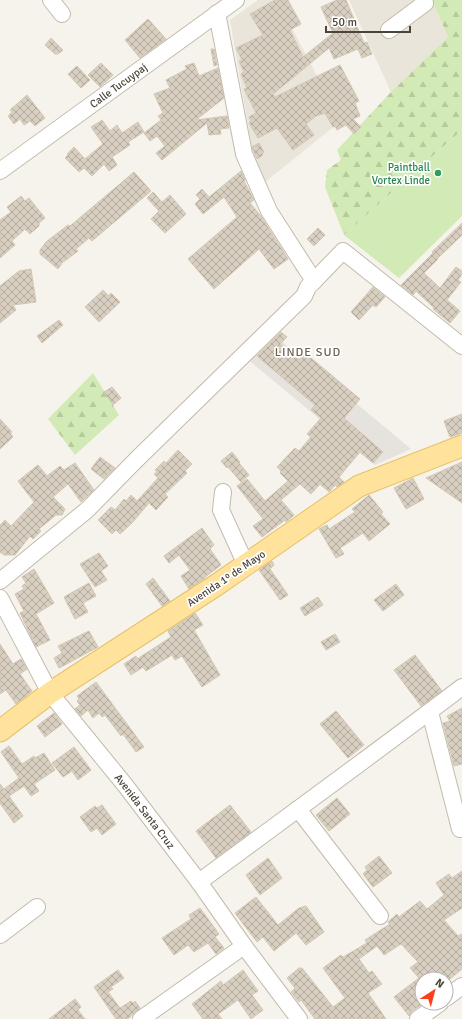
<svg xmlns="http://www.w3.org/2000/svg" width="462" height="1019" viewBox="0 0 462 1019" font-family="Signika,sans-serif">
  <defs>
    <pattern id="forest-firs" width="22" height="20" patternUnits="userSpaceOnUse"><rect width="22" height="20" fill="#d2eab5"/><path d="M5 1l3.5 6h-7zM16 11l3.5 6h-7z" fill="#b6ca9c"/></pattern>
    <pattern id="building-cross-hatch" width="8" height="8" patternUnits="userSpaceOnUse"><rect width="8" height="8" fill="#d8cfc1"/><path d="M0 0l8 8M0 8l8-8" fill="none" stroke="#b1aa9e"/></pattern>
  </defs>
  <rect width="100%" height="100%" fill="#f6f3ec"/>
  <g fill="#eae5da">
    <path d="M258 0H277L341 121 265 182 252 149 230 20Z"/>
    <path d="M349 0H432L448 37 391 92Z"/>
  </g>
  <path fill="#e6e2dd" d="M273 334 411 449 375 465 246 358Z"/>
  <g fill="url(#forest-firs)">
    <path d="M432 0H462V130L344 235 325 187 327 170 341 160 337 150 391 92 448 37Z"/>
    <path d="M93 373 119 415 75 455 48 419Z"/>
  </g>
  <path fill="#d2eab5" d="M462 130V216L399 278 344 235Z"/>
  <g fill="url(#building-cross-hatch)" stroke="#d3c7b4">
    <path d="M275 0H288L301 24 290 30 303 57 333 33 321 7 337 0H346L364 43 367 42 372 54 362 58 358 49 334 59 329 48 273 94 275 97 340 65 359 101 355 103 360 116 353 119 361 127 354 134 346 125 337 130 335 126 333 127 325 113 316 116 306 124 314 135 293 150 277 128 258 138 249 123 251 121 249 117 256 113 244 89 247 88 241 74 244 72 239 61 242 60 236 48 263 35 250 14Z"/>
    <path d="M148 19 166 39 140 58 125 40Z"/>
    <path d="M51 38 63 50 58 54H55L45 45Z"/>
    <path d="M211 49H214L217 65 214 66Z"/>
    <path d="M101 63 113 75 100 87 88 75Z"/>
    <path d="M194 63 199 76 218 68 224 98 196 120 227 116 229 128 220 129 221 134 209 135 207 123 162 160 156 153 165 146 157 136 150 141 144 133 161 120 158 116 163 113 154 94 170 88 166 80 187 69 185 66Z"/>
    <path d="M77 66 90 80 81 88 68 74Z"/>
    <path d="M27 95 45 118 35 126 30 121 24 125 20 119 14 124 8 116 12 112 10 110Z"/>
    <path d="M102 120 110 131 117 125 122 133 138 122 144 132 128 142 130 145 112 157 117 165 109 171 104 164 92 176 84 168 79 172 65 158 68 155 67 154 74 147 85 159 103 144 91 127Z"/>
    <path d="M259 143 264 152 262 154 263 155 257 159 252 147Z"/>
    <path d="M241 171 245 180 244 181 254 200 250 203 260 215 288 259 274 269 259 249 214 289 188 259 237 217 224 197 203 214 195 204 200 199 196 195 202 189 209 197Z"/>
    <path d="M134 172 151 191 92 241 89 238 76 249 78 251 62 263 58 269 40 254V250L46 242 68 225 70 226Z"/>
    <path d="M153 192 162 202 170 195 186 214 165 233 151 219 159 211 147 198Z"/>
    <path d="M21 196 25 201 29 198 45 218 39 223V226L30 234 25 229 12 241 15 245 0 258V220L11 212 7 207Z"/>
    <path d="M462 223V235L438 258 432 252Z"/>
    <path d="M318 228 325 235 314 246 307 239Z"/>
    <path d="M433 253 438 259 424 273 440 288 456 267 462 271V274L458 280 461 282 447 300 460 311 450 323 433 309 434 308 416 291 413 295 401 285Z"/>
    <path d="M31 269 36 302 13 305 16 310 0 323V286L19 271Z"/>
    <path d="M373 287 385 297 376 307 373 305 359 320 351 312Z"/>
    <path d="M103 290 109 296 111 293 120 302 99 322 85 307Z"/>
    <path d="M59 320 63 325 42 343 37 336Z"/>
    <path d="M281 332 287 337 280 344 299 360 305 353 360 399 344 418 383 452 373 463 360 452 339 477 344 482 337 487 335 485 329 492 320 484 311 494 300 484 281 500 294 515 286 522 285 520 262 537 253 526 263 519 237 486 247 479 265 501 288 481 280 473 281 471 277 467 295 448 299 451 311 437 307 434 321 418 311 410 315 405 257 356Z"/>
    <path d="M112 387 121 398 113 405 104 392Z"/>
    <path d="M462 414V433L450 437 444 421Z"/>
    <path d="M0 419 12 432 10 433 13 437 0 449Z"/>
    <path d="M178 450 192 464 185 471 187 473 165 494 168 497 156 510 149 503 132 523 120 534 116 530 112 534 98 520 111 507 115 510 124 499 126 501 131 495 137 501 158 478 154 474 157 472 155 470 164 461 166 463Z"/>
    <path d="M232 452 240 462 239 463 249 475 241 482 228 467 227 468 221 461Z"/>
    <path d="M100 457 115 468 104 479 91 469Z"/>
    <path d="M462 462V503L426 478Z"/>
    <path d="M75 463 94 490 81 502 68 484 53 497 65 509 62 515H56L39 529 41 531 33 539 30 536 15 555H4L0 552V525L5 520 11 526 34 502 18 481 38 465 47 476 60 466 64 470Z"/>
    <path d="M413 478 424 499 406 509 394 488Z"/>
    <path d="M369 495 383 512 381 514 390 524 369 541 363 533 340 548 344 554 336 558 319 529 327 525 329 529 355 512 352 509Z"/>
    <path d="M202 528 214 545 210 549 221 565 205 577V578L189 589 181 576 190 570 179 555 169 563 164 556Z"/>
    <path d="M99 553 108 566 101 571 107 580 95 587 80 564Z"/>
    <path d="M272 561 274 565 270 569 288 595 280 600 259 570Z"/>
    <path d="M34 569 54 603 36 614 50 640 36 647 20 613 24 611 15 594 24 589 22 586 26 583 22 577Z"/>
    <path d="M153 578 170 601 162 606 146 584Z"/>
    <path d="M89 583 96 596 83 603 88 612 75 619 64 597Z"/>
    <path d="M396 584 404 595 383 611 374 600Z"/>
    <path d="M318 597 323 605 305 616 300 608Z"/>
    <path d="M195 613 203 625 194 630 220 675 202 687 182 656 175 660 172 655 146 671 143 667 131 675 124 664 136 656 137 659 171 637 168 631Z"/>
    <path d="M89 631 98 647 59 668 54 658 62 653 58 646Z"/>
    <path d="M335 634 340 642 326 650 321 642Z"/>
    <path d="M0 644 13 664 21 659 27 669 20 674 32 691 16 704 6 690 0 694Z"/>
    <path d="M415 655 442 691 421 706 394 670Z"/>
    <path d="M96 682 144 747 136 752 123 734 121 736 105 715 102 717 99 713 93 718 88 710 81 716 75 709 80 705 77 701 79 699 77 696Z"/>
    <path d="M462 708V764L454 766 443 723 450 721 447 716Z"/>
    <path d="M336 711 364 745 348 758 320 724Z"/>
    <path d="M54 713 62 724 45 737 37 726Z"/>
    <path d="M9 746 22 764 34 756 35 758 44 753 55 770 34 784 39 791 31 796 24 786 9 796 23 816 14 823 0 803V784L4 789 19 778 1 752Z"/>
    <path d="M74 747 91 770 78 780 72 771 63 777 52 763Z"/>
    <path d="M337 798 350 814 329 831 316 815Z"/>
    <path d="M102 805 116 824 102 835 97 828 91 832 80 817 95 806 97 808Z"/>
    <path d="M230 805 251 832 216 858 196 831Z"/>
    <path d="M379 856 392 873 373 887 363 874 367 870 365 867Z"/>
    <path d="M268 858 282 878 260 895 246 875Z"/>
    <path d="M462 871V908L444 920 458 936 462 934V969L450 979H422V1004L412 1011 409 1016 394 997 419 978 410 968 418 962 401 944 384 955 377 946 359 959 369 973 372 971 382 984 368 993 386 1019H315L301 1000 299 1002 291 992 295 988 287 978 299 968H302L333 1007 345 998 323 968 341 955 343 957 367 943 365 940 390 924 388 922 397 914 399 917 420 901 427 909 444 895 436 883 449 874 452 878Z"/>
    <path d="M256 897 278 925 299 908 306 906 324 932 306 945 296 933 274 951 263 937 257 942 235 913Z"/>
    <path d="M200 908 219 934 215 937 224 948 216 954 208 943 194 952 188 945 174 955 162 938 191 919 189 915Z"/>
    <path d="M118 970 124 978 111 987 113 989 108 992 120 1008 131 1001 133 1003 135 1001 140 1008 128 1019H116L94 987Z"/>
    <path d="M243 970 258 991 252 995 263 1010 251 1019 238 1000 218 1014 222 1019H203L192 1004 221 981 223 985Z"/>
    <path d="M75 999 81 1007 78 1010 85 1019H49Z"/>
  </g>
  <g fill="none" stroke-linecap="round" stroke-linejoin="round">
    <g stroke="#c2bbae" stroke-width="18">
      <g id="minor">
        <path d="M51 0 62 14"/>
        <path d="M217 13 244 154 269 211 314 281 343 251 462 346"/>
        <path d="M389 30 425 3 424 0"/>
        <path id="s1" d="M0 171 236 0"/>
        <path d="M223 492 221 510 246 565"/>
        <path d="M0 581 87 510 136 460 304 296 308 287 314 281"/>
        <path id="s2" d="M0 598 50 693 125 785 199 882 244 946 299 1019"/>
        <path d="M430 712 460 829"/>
        <path d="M298 809 380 916"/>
        <path d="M199 882C287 817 375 753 462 687"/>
        <path d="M0 935 37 907"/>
        <path d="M446 998 462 986"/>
        <path d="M141 1019 244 946"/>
        <path d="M418 1019 440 1003"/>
      </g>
    </g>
    <g stroke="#e6c16a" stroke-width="23">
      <path id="major" d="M0 731 50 693 218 584 359 486 462 446"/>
    </g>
    <use href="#minor" stroke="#fff" stroke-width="16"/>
    <use href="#major" stroke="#ffe39c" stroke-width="21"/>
  </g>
  <circle fill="#2e9e5b" stroke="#fff" stroke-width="1.5" cx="438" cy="173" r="4"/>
  <g text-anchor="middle" stroke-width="3.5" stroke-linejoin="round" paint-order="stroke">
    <g font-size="11" fill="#4b4439" stroke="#fff">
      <text dy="4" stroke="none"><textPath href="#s1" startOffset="146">Calle Tucuypaj</textPath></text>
      <text transform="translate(226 578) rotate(-34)" y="4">Avenida 1º de Mayo</text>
      <text dy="4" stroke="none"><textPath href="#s2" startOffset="259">Avenida Santa Cruz</textPath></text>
    </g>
    <g font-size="11" fill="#27864d" stroke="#fff" text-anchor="end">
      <text x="430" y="171">Paintball<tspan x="430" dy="13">Vortex Linde</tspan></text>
    </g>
    <g font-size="12" letter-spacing="1" fill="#6e6250" stroke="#fff">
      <text x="308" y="356">LINDE SUD</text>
    </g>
  </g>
  <g transform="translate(434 991) rotate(36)"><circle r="19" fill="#ffffff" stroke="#b7b4b0"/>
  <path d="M0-3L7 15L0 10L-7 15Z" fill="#fc3f1d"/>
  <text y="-6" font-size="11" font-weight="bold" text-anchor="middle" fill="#4b4439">N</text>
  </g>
  <path d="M326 26v6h84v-6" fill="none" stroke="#4b4439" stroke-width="2"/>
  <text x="332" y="26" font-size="12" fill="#4b4439" stroke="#ffffff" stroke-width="3" paint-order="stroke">50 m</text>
</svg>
